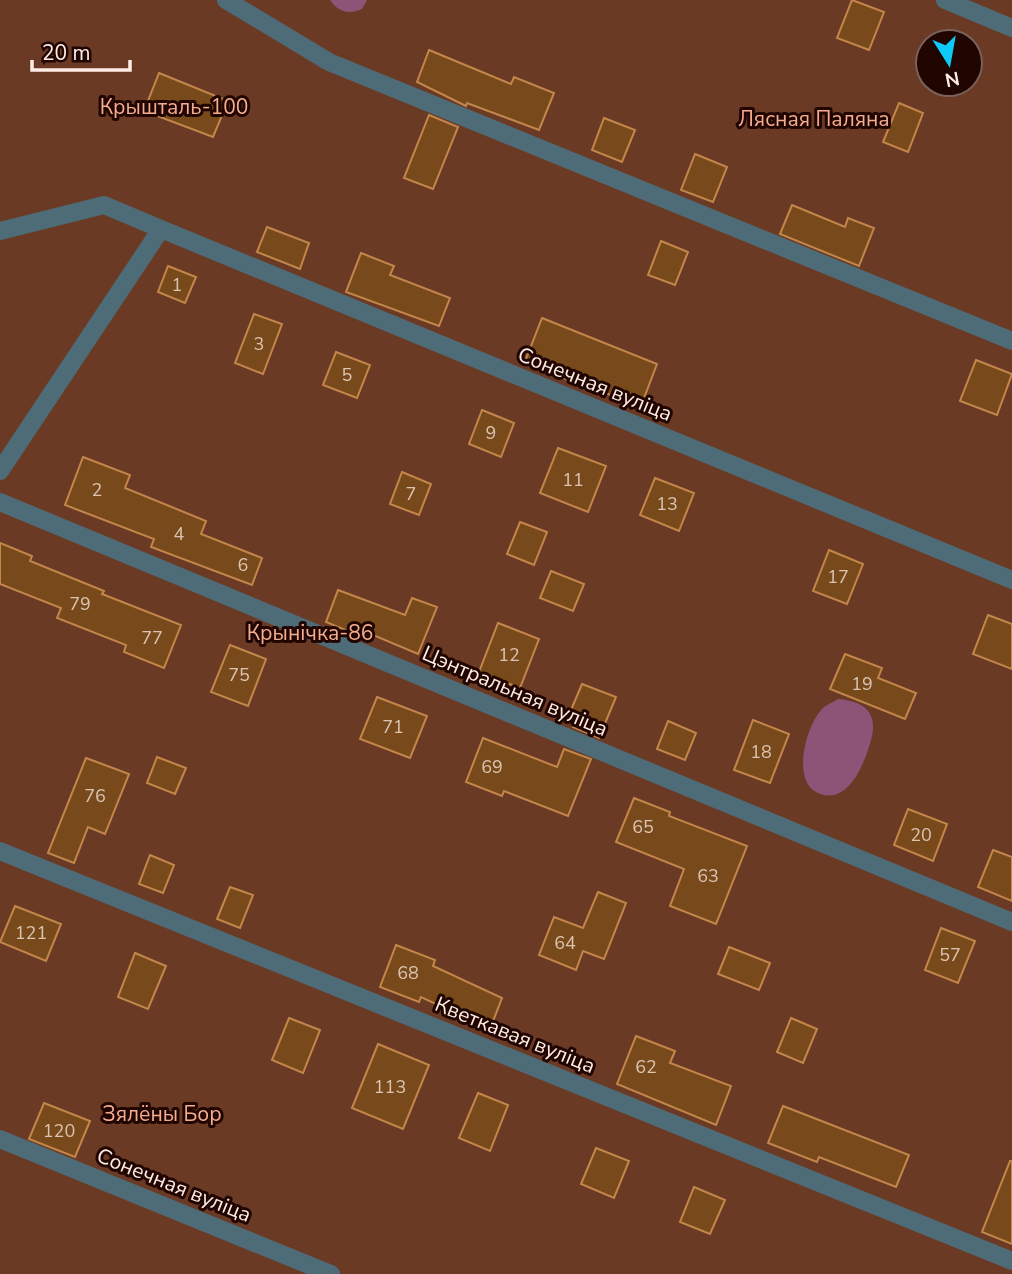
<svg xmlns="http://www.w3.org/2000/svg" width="1012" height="1274" viewBox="0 0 1012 1274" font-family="'Nunito Sans',sans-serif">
  <rect width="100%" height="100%" fill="#3e1908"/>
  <path fill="#6b3a25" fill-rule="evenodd" d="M0 0H1012V1274H0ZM928 42H970V84H928Z"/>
  <g fill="#8d5477">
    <path d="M330 0H367L362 9C349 15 338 12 330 0Z"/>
    <path d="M838 699C873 702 879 720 868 750 861 771 845 805 818 793 790 781 807 722 824 707 828 704 834 702 838 699Z"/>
  </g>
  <g fill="#784a1b" stroke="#c3864b" stroke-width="2">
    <path d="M852 0 884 12 869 50 837 38Z"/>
    <path d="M429 50 511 84 514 77 554 93 539 130 467 103 466 106 417 82Z"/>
    <path d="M159 73 228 101 213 137 144 111Z"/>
    <path d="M899 103 923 113 908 152 883 142Z"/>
    <path d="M429 115 458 127 433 189 404 178Z"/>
    <path d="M604 118 635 130 622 162 592 150Z"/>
    <path d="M695 154 727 167 713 202 681 190Z"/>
    <path d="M792 205 845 227 848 218 874 228 859 266 780 234Z"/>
    <path d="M267 227 309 243 300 269 257 252Z"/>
    <path d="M661 241 688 252 675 285 648 275Z"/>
    <path d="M361 253 394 266 390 275 450 298 439 326 346 292Z"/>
    <path d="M168 266 196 277 185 303 158 292Z"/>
    <path d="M254 314 282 324 263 374 235 363Z"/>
    <path d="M542 318 657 364 641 406 524 364Z"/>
    <path d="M336 352 370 365 357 398 323 385Z"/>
    <path d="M976 360 1012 374 997 415 960 401Z"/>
    <path d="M482 410 514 423 501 457 469 444Z"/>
    <path d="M558 448 606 466 588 512 540 493Z"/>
    <path d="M83 457 130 475 125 488 206 521 201 534 262 558 252 585 151 547 154 539 65 505Z"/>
    <path d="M402 472 431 484 419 515 390 504Z"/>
    <path d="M655 478 694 493 679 531 640 515Z"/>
    <path d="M520 522 547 532 534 565 507 554Z"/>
    <path d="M0 543 32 556 30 561 104 591 102 594 181 625 164 668 124 652 126 645 57 618 61 608 0 584Z"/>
    <path d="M829 550 863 564 847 604 813 591Z"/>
    <path d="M551 571 584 584 573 611 540 598Z"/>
    <path d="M338 590 405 615 412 598 437 607 418 654 352 626 350 632 326 622Z"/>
    <path d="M988 615 1012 624V669L973 654Z"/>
    <path d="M498 623 539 639 520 688 479 672Z"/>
    <path d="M230 645 266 659 248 706 211 692Z"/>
    <path d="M845 654 882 668 878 678 916 693 905 719 830 689Z"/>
    <path d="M582 684 616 697 599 738 573 727 576 720 568 717Z"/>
    <path d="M377 697 427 716 410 758 360 739Z"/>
    <path d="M753 720 789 734 770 783 734 770Z"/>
    <path d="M668 721 696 733 685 760 657 749Z"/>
    <path d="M483 738 557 767 564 749 591 759 568 816 504 791 502 796 466 782Z"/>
    <path d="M157 757 186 768 175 794 147 783Z"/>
    <path d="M86 758 129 774 105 834 88 827 74 863 48 853Z"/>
    <path d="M634 798 670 812 669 816 747 846 716 924 670 906 684 869 616 842Z"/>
    <path d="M908 809 947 824 933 861 894 845Z"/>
    <path d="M993 850 1012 857V901L978 887Z"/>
    <path d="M150 855 174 865 163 893 139 884Z"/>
    <path d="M230 887 253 895 240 928 217 919Z"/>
    <path d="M598 892 626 903 604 959 583 951 576 970 539 955 554 917 583 928Z"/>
    <path d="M15 906 61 924 46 961 0 942Z"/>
    <path d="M941 928 975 941 958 983 925 970Z"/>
    <path d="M396 945 435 960 433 966 502 998 490 1029 421 997 419 1002 380 987Z"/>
    <path d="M729 947 770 963 759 990 718 974Z"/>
    <path d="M135 953 166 966 148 1009 118 997Z"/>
    <path d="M289 1018 320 1030 303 1073 272 1060Z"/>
    <path d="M791 1018 817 1029 803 1063 777 1052Z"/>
    <path d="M636 1036 675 1051 670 1063 731 1086 716 1125 617 1084Z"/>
    <path d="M378 1044 429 1065 403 1129 352 1108Z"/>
    <path d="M478 1093 508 1105 490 1151 459 1138Z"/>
    <path d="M44 1103 90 1121 75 1157 29 1139Z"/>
    <path d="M783 1106 909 1155 896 1187 819 1157 817 1162 768 1143Z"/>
    <path d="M596 1148 629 1161 614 1198 581 1184Z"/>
    <path d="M1010 1161H1012V1244L982 1232Z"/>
    <path d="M694 1187 725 1200 710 1234 680 1222Z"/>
  </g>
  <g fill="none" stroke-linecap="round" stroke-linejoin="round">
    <g stroke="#4e6c78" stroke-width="18">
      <path d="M226 0 329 62 1012 341"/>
      <path d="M945 0 1012 28"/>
      <path d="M161 229 1012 580"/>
      <path d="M0 231 104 205 161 229 0 471"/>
      <path d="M0 502 1012 922"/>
      <path d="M0 851 1012 1261"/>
      <path d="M0 1139 331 1274"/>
    </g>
  </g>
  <g text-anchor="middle" stroke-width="6" stroke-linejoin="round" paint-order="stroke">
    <g font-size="18" fill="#dcc4b2">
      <text x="177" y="291">1</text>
      <text x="259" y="350">3</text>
      <text x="347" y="381">5</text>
      <text x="491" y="439">9</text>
      <text x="573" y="486">11</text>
      <text x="97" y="496">2</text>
      <text x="411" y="500">7</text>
      <text x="667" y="510">13</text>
      <text x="179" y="540">4</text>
      <text x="243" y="571">6</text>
      <text x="838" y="583">17</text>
      <text x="80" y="610">79</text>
      <text x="152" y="644">77</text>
      <text x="509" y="661">12</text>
      <text x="239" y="681">75</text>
      <text x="862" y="690">19</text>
      <text x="393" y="733">71</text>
      <text x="761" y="758">18</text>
      <text x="492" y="773">69</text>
      <text x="95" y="802">76</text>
      <text x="643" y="833">65</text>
      <text x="921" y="841">20</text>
      <text x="708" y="882">63</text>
      <text x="31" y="939">121</text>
      <text x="565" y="949">64</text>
      <text x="950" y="961">57</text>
      <text x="408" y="979">68</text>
      <text x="646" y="1073">62</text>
      <text x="390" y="1093">113</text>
      <text x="59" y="1137">120</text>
    </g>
    <g font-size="21" fill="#f5ad90" stroke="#200500">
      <text x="174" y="114">Крышталь-100</text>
      <text x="814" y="126">Лясная Паляна</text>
      <text x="310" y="640">Крынічка-86</text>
      <text x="162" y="1121">Зялёны Бор</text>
    </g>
    <g font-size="21" fill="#feece5" stroke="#200500">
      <text transform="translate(595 384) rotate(22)" y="7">Сонечная вуліца</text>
      <text transform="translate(515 691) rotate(23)" y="7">Цэнтральная вуліца</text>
      <text transform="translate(515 1035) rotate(22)" y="7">Кветкавая вуліца</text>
      <text transform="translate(174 1185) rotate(22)" y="7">Сонечная вуліца</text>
    </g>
  </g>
  <g transform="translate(949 63) rotate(169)"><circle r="33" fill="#200500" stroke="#79615c" stroke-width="2"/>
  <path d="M0-5L12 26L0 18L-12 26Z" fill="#0dcafa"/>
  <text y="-10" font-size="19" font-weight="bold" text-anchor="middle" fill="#feece5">N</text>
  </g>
  <path d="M32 60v10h98v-10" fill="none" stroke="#feece5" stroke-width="3.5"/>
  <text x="42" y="60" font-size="21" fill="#feece5" stroke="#200500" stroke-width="5" paint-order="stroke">20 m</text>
</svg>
